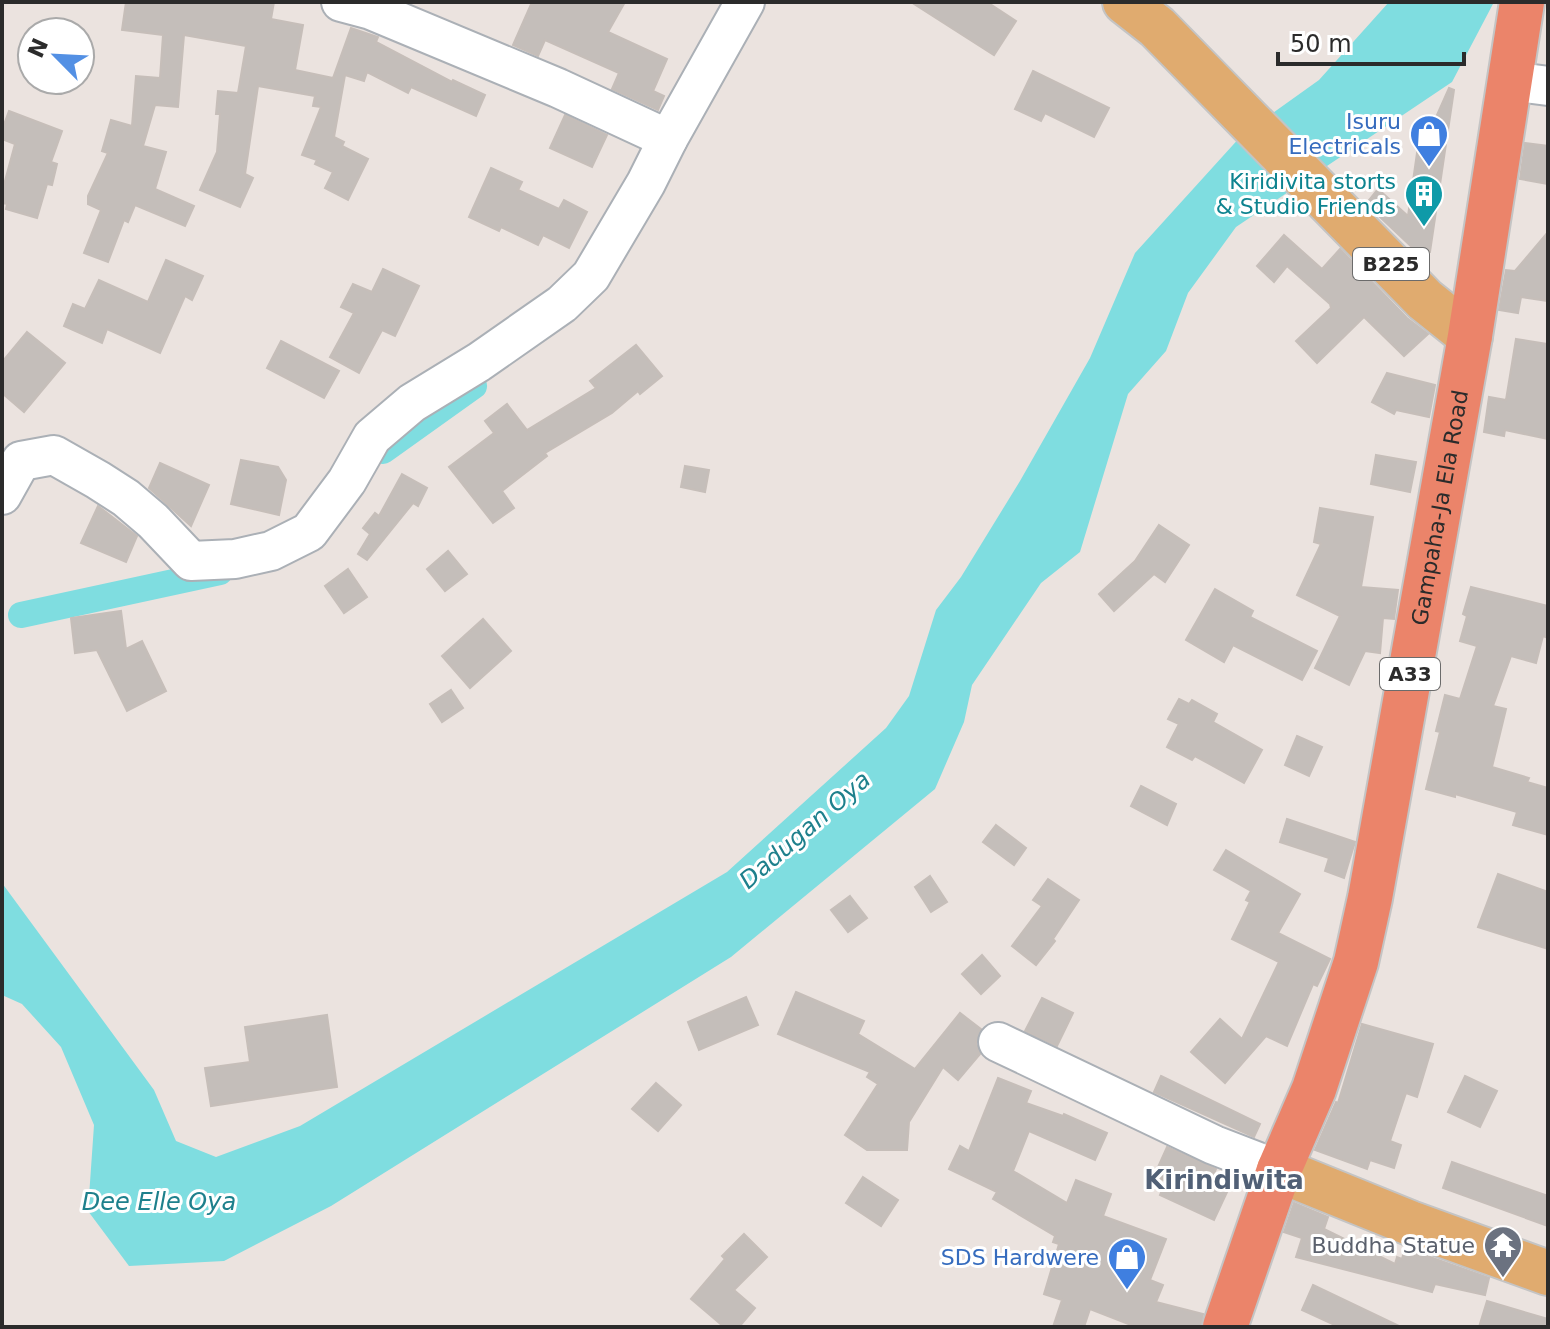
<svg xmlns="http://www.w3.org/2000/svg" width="1550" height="1329" viewBox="0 0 1550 1329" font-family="'DejaVu Sans',sans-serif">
  <rect width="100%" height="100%" fill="#ebe3df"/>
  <path fill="#7fdde0" d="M1389 2H1494L1452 82 1236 227 1188 293 1166 351 1128 394 1080 552 1041 583 972 685 964 722 935 789 731 957 331 1206 224 1261 129 1266 88 1211 94 1125 61 1047 22 1004 2 995V883L154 1090 176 1141 216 1157 300 1126 727 872 886 728 909 696 936 610 961 577 1020 481 1090 358 1135 253 1242 135 1319 80Z"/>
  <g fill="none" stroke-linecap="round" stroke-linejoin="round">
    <g stroke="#7fdde0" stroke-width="26">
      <path d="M383 451 474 386"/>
      <path d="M21 615 220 572"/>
    </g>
  </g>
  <g fill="#c4beba" stroke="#c6beb9" stroke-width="2">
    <path d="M126 2H274L271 19 303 25 295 70 333 78 351 28 378 37 376 42 452 82 453 80 485 95 476 116 411 87 408 93 367 72 364 81 345 75 334 137 344 142 342 146 368 159 348 200 325 188 333 172 315 164 317 160 302 155 321 107 313 106 315 96 258 86 245 174 253 178 240 207 200 190 217 152 220 114H216L218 91 238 93 246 46 184 35 178 107 155 105 143 146 166 152 155 189 194 206 185 226 135 205 128 222 124 220 108 262 84 253 101 210 88 204V196L108 153 102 151 111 120 132 126 136 76 160 78 163 35 122 30Z"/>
    <path d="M532 2H625L608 32 667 59 653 91 664 96 658 110 612 89 619 73 545 40 538 56 513 45Z"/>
    <path d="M911 2H987L1016 21 994 55Z"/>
    <path d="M1033 71 1109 108 1094 137 1045 113 1041 121 1015 109Z"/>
    <path d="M1449 88 1454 90 1430 252 1415 250 1366 204 1378 189 1408 216 1420 132 1429 133Z"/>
    <path d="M9 111 62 131 51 162 57 164 52 185 47 184 37 218 6 209 7 204 2 203V192L15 144 2 139V130Z"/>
    <path d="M565 115 607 135 592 167 550 148Z"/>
    <path d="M1525 143 1548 146V184L1520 179Z"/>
    <path d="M491 168 522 182 518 190 559 209 564 200 587 212 569 248 543 235 538 245 501 227 499 231 469 217Z"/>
    <path d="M1548 232V301L1521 297 1518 313 1499 310 1506 270 1515 271Z"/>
    <path d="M1284 235 1322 269 1340 249 1407 318 1428 334 1404 356 1364 317 1317 363 1296 341 1331 308 1330 304 1287 266 1274 282 1257 266Z"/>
    <path d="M166 260 203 276 192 300 185 296 160 353 107 329 102 343 64 326 73 304 85 309 99 280 148 302Z"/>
    <path d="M383 269 419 286 395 336 382 330 359 373 330 357 354 313 341 307 353 284 372 292Z"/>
    <path d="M27 332 65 363 24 412 2 393V362Z"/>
    <path d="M1516 339 1548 344V439L1505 430 1504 436 1484 432 1489 397 1506 400Z"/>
    <path d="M281 341 339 371 324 398 267 368Z"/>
    <path d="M636 345 662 376 640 394 638 391 612 413 545 453 547 456 502 491 514 508 493 523 449 467 494 433 485 421 507 404 527 430 596 388 590 381Z"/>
    <path d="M1387 373 1435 385 1429 417 1396 410 1394 414 1372 402Z"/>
    <path d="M1376 455 1416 462 1410 492 1371 484Z"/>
    <path d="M241 460 278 467 286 480 279 515 231 504Z"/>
    <path d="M160 463 209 485 191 526 149 488Z"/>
    <path d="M685 466 709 470 705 492 681 487Z"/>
    <path d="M402 474 427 488 418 506 413 503 367 560 358 554 370 534 363 528 375 513 379 516Z"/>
    <path d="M98 506 137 536 126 562 81 543Z"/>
    <path d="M1320 508 1373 517 1361 587 1398 590 1394 619 1383 618 1380 653 1365 651 1349 685 1315 668 1340 616 1297 595 1321 544 1314 542Z"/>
    <path d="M1159 525 1189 545 1165 582 1154 574 1114 611 1099 594 1135 561Z"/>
    <path d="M448 551 467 574 445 591 427 569Z"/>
    <path d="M348 569 367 597 344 613 325 586Z"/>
    <path d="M1471 587 1548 606V638L1543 636 1536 663 1511 656 1493 706 1506 709 1492 767 1529 778 1527 782 1548 788V835L1513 825 1517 812 1455 794V797L1426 789 1440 732 1436 731 1445 695 1460 699 1477 646 1460 641 1467 616 1463 614Z"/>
    <path d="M1215 589 1253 611 1250 617 1317 651 1302 680 1233 645 1224 662 1186 640Z"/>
    <path d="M121 611 126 649 142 641 166 691 127 711 97 650 75 653 71 618Z"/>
    <path d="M483 619 511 651 470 688 442 656Z"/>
    <path d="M451 690 463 708 442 722 430 704Z"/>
    <path d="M1179 699 1189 704 1192 700 1217 714 1213 722 1262 750 1244 783 1195 756 1192 760 1167 747 1179 724 1168 719Z"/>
    <path d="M1297 736 1322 747 1309 776 1285 765Z"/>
    <path d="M1141 786 1176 804 1167 825 1131 806Z"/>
    <path d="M1287 819 1355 842 1344 878 1325 871 1329 858 1280 842Z"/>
    <path d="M996 825 1026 848 1014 865 983 842Z"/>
    <path d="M1226 850 1300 894 1278 933 1330 959 1317 986 1313 984 1287 1046 1266 1036 1225 1083 1191 1052 1220 1019 1242 1039 1279 962 1232 939 1250 902 1246 900 1251 891 1214 870Z"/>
    <path d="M1498 874 1548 892V949L1478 927Z"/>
    <path d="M930 876 947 902 931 912 915 887Z"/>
    <path d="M1048 879 1079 900 1053 939 1055 941 1036 965 1012 946 1042 906 1033 900Z"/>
    <path d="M850 896 867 918 848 932 831 910Z"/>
    <path d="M982 955 1000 976 981 994 962 974Z"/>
    <path d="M796 992 864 1021 858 1034 915 1069 960 1013 981 1029 976 1043 980 1054 958 1080 943 1067 909 1122 907 1150H867L845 1135 878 1084 867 1077 870 1072 778 1034Z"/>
    <path d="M746 997 758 1025 699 1050 688 1022Z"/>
    <path d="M1042 998 1073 1013 1057 1046 1025 1031Z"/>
    <path d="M327 1015 337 1087 211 1106 205 1068 250 1062 245 1027Z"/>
    <path d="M1362 1024 1433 1044 1417 1097 1406 1093 1390 1141 1401 1145 1394 1168 1370 1160 1367 1169 1315 1150 1336 1102 1338 1103Z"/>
    <path d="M1161 1076 1260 1124 1254 1137 1154 1092Z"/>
    <path d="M1465 1076 1497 1091 1480 1127 1448 1112Z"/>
    <path d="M998 1078 1031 1091 1026 1103 1063 1116 1064 1114 1107 1133 1095 1160 1029 1131 1013 1171 1067 1203 1076 1180 1111 1194 1103 1216 1166 1239 1150 1280 1163 1285 1156 1302 1203 1314 1201 1327H1136L1090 1309 1084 1327H1053L1062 1300 1044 1294 1059 1244 1053 1242 1055 1236 993 1199 997 1192 949 1169 960 1146 969 1151Z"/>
    <path d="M656 1083 681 1105 658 1131 632 1109Z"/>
    <path d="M1167 1147 1216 1169 1210 1182 1228 1190 1214 1220 1160 1195 1166 1181 1154 1176Z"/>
    <path d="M1452 1162 1548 1196V1226L1443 1188Z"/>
    <path d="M863 1177 898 1200 881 1226 846 1203Z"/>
    <path d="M1294 1203 1328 1217 1324 1229 1395 1264 1397 1257 1402 1259 1405 1248 1489 1278 1485 1295 1435 1284 1432 1292 1296 1257 1302 1238 1284 1232Z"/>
    <path d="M744 1234 767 1257 734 1290 755 1308 739 1327H724L691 1299 725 1259 722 1256Z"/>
    <path d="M1313 1285 1401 1327H1339L1302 1310Z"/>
    <path d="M1487 1301 1548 1319V1327H1479Z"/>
  </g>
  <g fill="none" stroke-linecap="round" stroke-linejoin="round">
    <g stroke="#abb0b6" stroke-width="42">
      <g id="minor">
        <path d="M341 2 371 10 558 88 668 139"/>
        <path d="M1509 81 1548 86"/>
        <path d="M2 495 21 461 54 455 98 480 126 498 153 521 191 561 235 559 271 551 309 532 347 481 372 437 412 403 479 362 562 304 591 276 646 183 668 139 745 2"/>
        <path d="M998 1042 1214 1145 1279 1170"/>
      </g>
    </g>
    <g stroke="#c4c4c4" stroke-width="48">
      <g id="major">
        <path d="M1125 2 1157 27 1425 300 1470 336"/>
        <path d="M1279 1170 1410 1223 1548 1273"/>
      </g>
    </g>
    <g stroke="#c4c4c4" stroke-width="48">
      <g id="highway">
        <path id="s1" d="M1225 1327 1279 1170 1314 1089 1356 962 1370 898 1470 336 1522 2"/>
      </g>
    </g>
    <use href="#minor" stroke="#fff" stroke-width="38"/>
    <use href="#major" stroke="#e0ab6f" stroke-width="44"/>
    <use href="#highway" stroke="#eb846a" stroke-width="44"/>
  </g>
  <defs>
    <g id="shop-pin" transform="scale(2)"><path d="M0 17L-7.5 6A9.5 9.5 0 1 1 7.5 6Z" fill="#3f7fe0" stroke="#fff"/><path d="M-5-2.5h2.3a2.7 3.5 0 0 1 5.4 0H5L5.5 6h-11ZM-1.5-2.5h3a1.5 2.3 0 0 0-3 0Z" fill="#fff"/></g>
    <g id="building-pin" transform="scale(2)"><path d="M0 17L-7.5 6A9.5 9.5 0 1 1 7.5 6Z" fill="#0f9aa8" stroke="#fff"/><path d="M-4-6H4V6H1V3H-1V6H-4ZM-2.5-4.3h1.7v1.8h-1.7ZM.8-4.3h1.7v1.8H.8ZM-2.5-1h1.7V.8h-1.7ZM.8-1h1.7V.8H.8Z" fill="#fff"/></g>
    <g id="temple-pin" transform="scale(2)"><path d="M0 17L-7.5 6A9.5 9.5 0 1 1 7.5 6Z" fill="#6b7280" stroke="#fff"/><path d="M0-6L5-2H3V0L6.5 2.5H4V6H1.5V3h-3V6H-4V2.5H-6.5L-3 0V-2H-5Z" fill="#fff"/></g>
  </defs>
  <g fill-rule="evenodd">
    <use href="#shop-pin" x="1429" y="134"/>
    <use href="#building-pin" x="1424" y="194"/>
    <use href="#temple-pin" x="1503" y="1245"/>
    <use href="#shop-pin" x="1127" y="1257"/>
  </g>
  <g text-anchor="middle" stroke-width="6" stroke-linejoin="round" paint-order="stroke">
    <g fill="#fff" stroke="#6b6b6b" stroke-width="2">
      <rect x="1353" y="248" width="76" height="32" rx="6"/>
      <rect x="1380" y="658" width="60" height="32" rx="6"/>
    </g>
    <g font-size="20" font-weight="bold" fill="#2b2b2b">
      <text x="1391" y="271">B225</text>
      <text x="1410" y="681">A33</text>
    </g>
    <g font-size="22" fill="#366cbe" stroke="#fff" text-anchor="end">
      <text x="1401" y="129">Isuru<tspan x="1401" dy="25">Electricals</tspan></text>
      <text x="1099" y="1265">SDS Hardwere</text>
    </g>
    <g font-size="22" fill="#0d838f" stroke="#fff" text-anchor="end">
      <text x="1396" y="189">Kiridivita storts<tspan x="1396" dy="25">&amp; Studio Friends</tspan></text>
    </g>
    <g font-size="22" fill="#2b2b2b" stroke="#fff">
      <text dy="8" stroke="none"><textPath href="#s1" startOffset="850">Gampaha-Ja Ela Road</textPath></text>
    </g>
    <g font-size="22" fill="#5b616d" stroke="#fff" text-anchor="end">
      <text x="1475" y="1253">Buddha Statue</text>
    </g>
    <g font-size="24" font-style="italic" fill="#1e808c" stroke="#fff">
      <text transform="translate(805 830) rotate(-41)" y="8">Dadugan Oya</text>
      <text x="159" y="1210">Dee Elle Oya</text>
    </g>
    <g font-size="26" font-weight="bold" fill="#516076" stroke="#fff">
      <text x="1224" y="1189">Kirindiwita</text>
    </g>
  </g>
  <rect width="1550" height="1329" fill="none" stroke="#2b2b2b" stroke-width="8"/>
  <g transform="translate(56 56) rotate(294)"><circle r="38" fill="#ffffff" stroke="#aaaaaa" stroke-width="2"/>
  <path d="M0-6L14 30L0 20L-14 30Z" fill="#5390e4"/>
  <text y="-12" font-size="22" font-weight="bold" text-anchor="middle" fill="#2b2b2b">N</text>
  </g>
  <path d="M1278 52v12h186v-12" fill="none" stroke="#2b2b2b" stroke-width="4"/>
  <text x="1290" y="52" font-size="24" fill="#2b2b2b" stroke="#ffffff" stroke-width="6" paint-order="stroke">50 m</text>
</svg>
